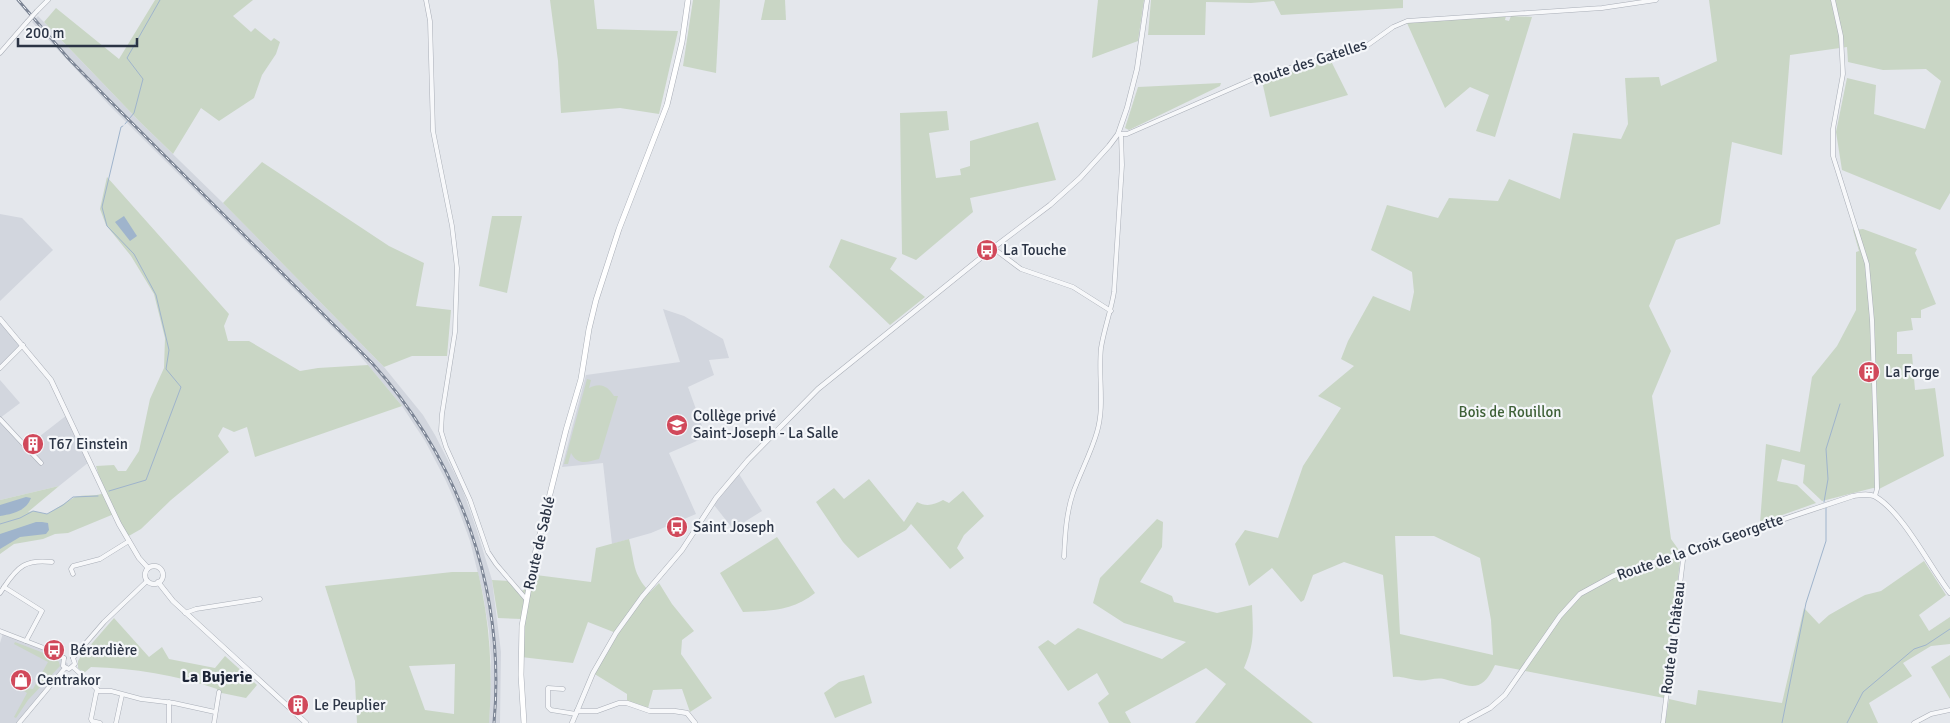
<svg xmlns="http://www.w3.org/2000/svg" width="1950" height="723" viewBox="0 0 1950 723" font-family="Signika,sans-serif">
  <rect width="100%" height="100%" fill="#e4e7ec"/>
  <g fill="#d2d6de">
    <path d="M38 16 140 122 223 203 384 367 423 415 435 435 462 488 477 531 492 580 501 652 500 723H489L491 661 489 631 483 594 470 541 458 508 445 479 425 441 402 406 357 352 109 105 32 22Z"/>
    <path d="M0 214 22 218 53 250 0 301Z"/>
    <path d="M663 309 684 316 723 339 729 358 709 360 714 375 688 387 706 437 669 453 696 514 651 533 612 544 603 463 562 467 586 375 680 362Z"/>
    <path d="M0 320 23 345 0 368Z"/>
    <path d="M0 380 20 403 0 418 26 447 67 415 89 462 59 486 0 500Z"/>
    <path d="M739 474 762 511 733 529 714 505Z"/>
    <path d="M3 633 61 657 68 664 19 723H0V643Z"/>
  </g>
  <g fill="#c9d6c5" fill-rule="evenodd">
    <path d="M155 0H253L233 16 251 32 255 28 271 41 274 38 280 42 276 54 262 75 254 98 219 121 201 108 173 154 140 122 44 22 56 8 119 59Z"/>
    <path d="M550 0H594L597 29 678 31 659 114 620 108 561 113 558 61Z"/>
    <path d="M693 0H720L716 73 683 66Z"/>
    <path d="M765 0H785L786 20H761Z"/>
    <path d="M1098 0H1144L1138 41 1092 58Z"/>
    <path d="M1151 0H1403V8L1281 15 1274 1 1251 3 1206 2 1205 35H1148Z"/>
    <path d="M1709 0H1950V193L1940 210 1842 170 1836 132 1847 78 1876 85 1874 114 1925 129 1941 81 1926 69 1883 70 1848 62 1847 47 1790 55 1782 155 1732 142 1720 224 1676 240 1649 306 1671 351 1652 396 1671 539 1681 553 1664 698 1495 665C1481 695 1470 686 1444 679 1434 677 1426 682 1416 680 1407 679 1402 676 1393 677L1383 575 1344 562 1313 575 1304 600 1301 602 1272 568 1249 586 1235 544 1245 530 1278 538 1303 466 1341 408 1318 396 1354 366 1341 359 1348 341 1373 296 1410 311 1414 292 1412 272 1371 250 1387 205 1438 218 1449 198 1498 201 1509 179 1560 199 1573 133 1621 139 1628 124 1625 78 1659 77 1661 86 1717 61ZM1395 536H1434L1480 558 1491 620 1493 655 1400 634Z"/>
    <path d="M1506 16 1505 20 1509 21 1511 16 1532 17 1495 137 1476 131 1489 95 1470 87 1445 108 1407 23Z"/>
    <path d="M1331 61 1348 95 1270 117 1262 81 1310 65Z"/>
    <path d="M1221 83 1220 86 1129 130 1125 128 1138 87Z"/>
    <path d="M947 111 949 130 929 133 936 178 961 175 960 169 970 166V141L1038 122 1056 180 970 198 973 212 916 260 902 254 900 113Z"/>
    <path d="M262 162 389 246 424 263 416 306 451 310 447 356H412L384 367 223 203Z"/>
    <path d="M107 177 229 314 224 326 228 341H249L300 371 318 368 368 365 402 406 255 457 247 427 234 432 223 427 218 436 229 452 171 500 141 529 127 537 114 514 68 533 55 534 43 539 14 544 0 554V500L59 486 28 512 33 511 47 514C53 511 72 498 75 497 84 494 94 497 104 493L96 466 114 465 118 471H126L139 451 150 399 164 368 165 338 154 294 131 256 106 225 100 209Z"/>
    <path d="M492 216H522L507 293 479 286Z"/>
    <path d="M1863 229 1917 249 1915 253 1936 304 1921 310V318H1911L1913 330 1897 332V354H1912L1915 390 1935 388 1944 456 1879 489 1873 488 1822 501 1803 483 1805 465 1782 459 1777 481 1797 485 1816 503 1760 523 1766 444 1800 452 1812 377 1837 346 1856 310V252L1859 251 1853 230Z"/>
    <path d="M841 239 897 258 890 269 925 297 890 325 829 267Z"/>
    <path d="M587 379 591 380 589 388C600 382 608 386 614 396H618L599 459C587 462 578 466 571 453L568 464H564Z"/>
    <path d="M869 479 904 522 917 502C926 507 934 505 943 500L949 503 963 491 984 516 964 535 957 548 964 558 950 569 911 524 906 530 858 558 843 542 816 502 834 488 844 499Z"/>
    <path d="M1157 519 1163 522 1162 547 1140 582 1172 596 1174 602 1217 613 1252 605C1253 632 1255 642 1244 668L1313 723H1195L1226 684 1206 668 1125 712 1131 723H1109L1098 703 1109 694 1097 673 1068 691 1038 647 1048 640 1055 645 1078 628 1162 659 1186 642 1124 623 1093 603 1100 578Z"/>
    <path d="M777 537 815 593C792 611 770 611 743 612L720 573Z"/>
    <path d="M629 539C635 562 632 574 650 592L659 583 672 604 694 631 682 640 681 654 712 698 690 712 682 689 653 690 648 708 627 701V694L593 673 616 633 588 622 573 663 521 657 522 619 498 618 492 580 512 581 521 591 524 590 528 574 591 582 596 548Z"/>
    <path d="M1924 561 1946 595 1919 615 1929 631 1950 617V644L1931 646 1903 663 1912 676 1869 703 1878 723H1665L1669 699 1696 705 1698 690 1782 703 1804 608 1819 624 1829 615 1850 603 1865 595 1881 591Z"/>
    <path d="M452 572H478C490 622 493 672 489 723H357L355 681 325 586ZM455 664 454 714 425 710 409 666Z"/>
    <path d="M114 618 149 657 162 647 169 659 215 668 225 656 257 685 246 698 217 692V689C176 675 134 668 91 667L84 673 78 668V661L81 656Z"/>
    <path d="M15 642 54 657 59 662 60 666 28 700 16 718 14 717 27 693 24 691 25 688 33 689 48 662 14 644Z"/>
    <path d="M1950 655V699L1931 667Z"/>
    <path d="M864 675 872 703 835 718 824 693 839 682Z"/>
  </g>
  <g fill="#9fb4cc">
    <path d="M124 216 137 236 130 241 115 222Z"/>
    <path d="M26 497 31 498C26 511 13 514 0 516V505Z"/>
    <path d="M36 522H42L48 523 49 530 46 534 20 537 0 549V534Z"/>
  </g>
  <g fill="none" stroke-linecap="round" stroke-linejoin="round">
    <g stroke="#9fb4cc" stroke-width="1">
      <path d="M125 124 134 113 143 79 127 58 160 0"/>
      <path d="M109 491 146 480 181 387 166 369 169 350 156 295 134 254 107 226 102 207 121 127 123 126"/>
      <path d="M1824 502 1828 479 1826 449 1840 404"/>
      <path d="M0 524 20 518 33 511 47 514 63 505 73 497 98 496"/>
      <path d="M1782 723 1806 603 1826 541V508"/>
      <path d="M1847 723 1863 692 1914 649 1926 645 1950 629"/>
    </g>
    <g stroke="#a9aeb7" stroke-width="5">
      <g id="minor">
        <path d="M426 0 430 21 433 131 452 226 457 268 455 332 442 414 441 431 446 447 470 500 488 552 496 564 526 599"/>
        <path d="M1833 0 1841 36 1843 74 1833 129V156L1867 264 1872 320 1876 443 1877 489 1875 496"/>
        <path d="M37 11 48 0"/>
        <path d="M0 53 27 22"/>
        <path d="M1118 134H1127L1258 77 1365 47 1393 27 1407 21 1602 8 1656 0"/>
        <path d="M993 248 1021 269 1073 287 1111 311"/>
        <path d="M0 368 23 345"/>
        <path d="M0 419 41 463"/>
        <path d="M1064 557C1065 536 1066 514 1073 493 1080 473 1091 453 1097 432 1105 405 1098 377 1101 348 1104 329 1111 311 1114 292L1122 165 1121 135"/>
        <path d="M73 574 71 569 73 566 100 559 129 541"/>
        <path d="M4 587C18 566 26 559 52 562"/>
        <path d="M0 593 4 587 42 611 26 641"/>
        <path d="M185 613 196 609 260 599"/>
        <path d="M0 631 44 648 64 658"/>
        <path d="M64 658 63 666 69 669 75 664 73 658"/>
        <path d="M73 658 104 622 147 581"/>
        <path d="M73 667 99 691H111L141 699 174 703 215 712"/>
        <path d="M97 689 91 719 92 721 100 723"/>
        <path d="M563 689 548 688V707L551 710 576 714"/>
        <path d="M19 723 65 668"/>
        <path d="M116 723 122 695"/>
        <path d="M169 723V702"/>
        <path d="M214 723 219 692"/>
        <path d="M1663 723 1684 552"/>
        <path d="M1914 723 1931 714 1950 710"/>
      </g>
    </g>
    <g stroke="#a9aeb7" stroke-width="5.5">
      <g id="tertiary">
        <path d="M0 319 51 380 119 524 139 558 148 568"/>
        <circle cx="154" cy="575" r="9"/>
        <path d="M158 582 173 601 306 723"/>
        <path d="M577 711H597L619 703H627L650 711H674L687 713 695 723"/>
        <path d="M572 723 593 673 616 633 642 597 682 550 716 498 748 460 818 389 993 248 1050 205 1080 178 1109 146 1118 134 1127 108 1137 69 1147 0"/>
        <path d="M1462 723 1490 708 1505 695 1560 616 1580 594 1613 576 1853 496C1860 495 1869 493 1876 497 1903 513 1930 567 1950 593"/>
      </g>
    </g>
    <g stroke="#a9aeb7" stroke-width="6">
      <path id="secondary" d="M524 723 521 675 522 626 535 554 566 430 581 379 589 329 596 300 619 229 667 105 682 42 688 0"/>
    </g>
    <use href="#minor" stroke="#f7f8fa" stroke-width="4"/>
    <use href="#tertiary" stroke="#f7f8fa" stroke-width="4.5"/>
    <use href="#secondary" stroke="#fff" stroke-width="5"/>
    <g stroke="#7d8696" stroke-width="3">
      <path id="rail" d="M18 0 68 58 103 94 372 363C460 461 506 591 494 723"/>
    </g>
    <use href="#rail" stroke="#f4f6f9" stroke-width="1" stroke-dasharray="4" stroke-linecap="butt"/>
    <g stroke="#a9aeb7" stroke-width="5" stroke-linecap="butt">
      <path id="minor-bridge" d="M27 22 37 11"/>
    </g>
    <use href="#minor-bridge" stroke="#f7f8fa" stroke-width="4"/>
  </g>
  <defs>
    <g id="bus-disc" transform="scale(1.125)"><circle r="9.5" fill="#d1495b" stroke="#f4f6f9"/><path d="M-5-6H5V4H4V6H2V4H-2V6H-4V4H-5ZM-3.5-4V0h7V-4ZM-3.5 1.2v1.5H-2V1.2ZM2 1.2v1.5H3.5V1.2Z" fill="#fff"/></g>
    <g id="building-disc" transform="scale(1.125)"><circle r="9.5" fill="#d1495b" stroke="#f4f6f9"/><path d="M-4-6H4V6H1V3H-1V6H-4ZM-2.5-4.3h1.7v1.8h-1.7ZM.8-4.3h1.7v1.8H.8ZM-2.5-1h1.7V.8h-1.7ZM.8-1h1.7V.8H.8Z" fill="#fff"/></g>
    <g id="school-disc" transform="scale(1.125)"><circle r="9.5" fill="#d1495b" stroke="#f4f6f9"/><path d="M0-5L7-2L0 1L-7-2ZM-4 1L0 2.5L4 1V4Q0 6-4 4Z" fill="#fff"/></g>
    <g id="shop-disc" transform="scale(1.125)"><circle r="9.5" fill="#d1495b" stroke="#f4f6f9"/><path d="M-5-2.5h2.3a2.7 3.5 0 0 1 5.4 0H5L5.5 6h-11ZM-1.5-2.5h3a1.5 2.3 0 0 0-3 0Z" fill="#fff"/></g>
  </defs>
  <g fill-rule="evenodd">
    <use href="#bus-disc" x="987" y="250"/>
    <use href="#building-disc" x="1869" y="372"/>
    <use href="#school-disc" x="677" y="425"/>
    <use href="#building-disc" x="33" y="444"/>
    <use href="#bus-disc" x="677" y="527"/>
    <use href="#bus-disc" x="54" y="650"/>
    <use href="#shop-disc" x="21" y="680"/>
    <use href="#building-disc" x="298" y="705"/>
  </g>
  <g text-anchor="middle" stroke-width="4.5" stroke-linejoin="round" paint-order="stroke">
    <g font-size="15" fill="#2b3445" stroke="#f4f6f9">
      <text transform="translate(1310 62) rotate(-18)" y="5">Route des Gatelles</text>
      <text transform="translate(539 543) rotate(-77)" y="5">Route de Sablé</text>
      <text transform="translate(1700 547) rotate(-19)" y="5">Route de la Croix Georgette</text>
      <text transform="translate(1673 638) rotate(-83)" y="5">Route du Château</text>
    </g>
    <g font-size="15" fill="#2b3445" stroke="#f4f6f9" text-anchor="start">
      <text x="1003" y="255">La Touche</text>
      <text x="1885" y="377">La Forge</text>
      <text x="693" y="421">Collège privé<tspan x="693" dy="17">Saint-Joseph - La Salle</tspan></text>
      <text x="49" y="449">T67 Einstein</text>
      <text x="693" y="532">Saint Joseph</text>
      <text x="70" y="655">Bérardière</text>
      <text x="37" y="685">Centrakor</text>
      <text x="314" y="710">Le Peuplier</text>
    </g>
    <g font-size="15" fill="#3f6138" stroke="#f4f6f9">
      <text x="1510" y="417">Bois de Rouillon</text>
    </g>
    <g font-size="16" font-weight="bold" fill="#1d2536" stroke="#f4f6f9">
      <text x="217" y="682">La Bujerie</text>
    </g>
  </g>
  <path d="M18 38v8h119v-8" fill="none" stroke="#2b3445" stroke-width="2.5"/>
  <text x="25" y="38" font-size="15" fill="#2b3445" stroke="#f4f6f9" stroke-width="4" paint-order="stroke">200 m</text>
</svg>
